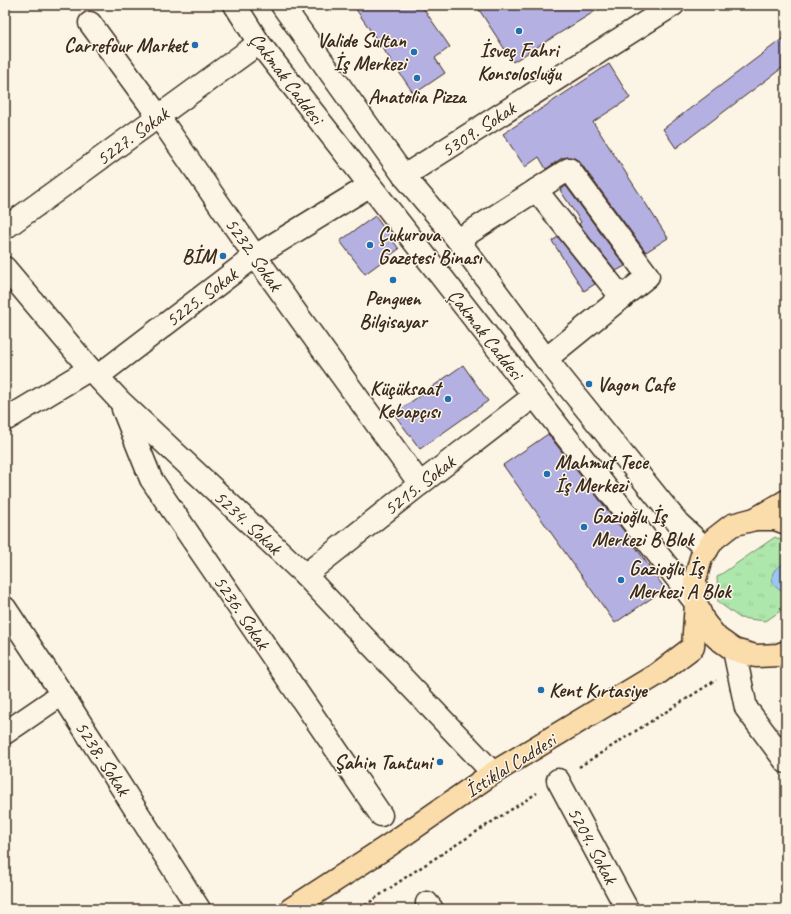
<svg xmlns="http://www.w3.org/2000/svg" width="791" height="914" viewBox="0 0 791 914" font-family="Caveat,sans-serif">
  <defs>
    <pattern id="grass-tufts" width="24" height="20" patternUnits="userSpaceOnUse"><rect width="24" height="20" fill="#aee7ac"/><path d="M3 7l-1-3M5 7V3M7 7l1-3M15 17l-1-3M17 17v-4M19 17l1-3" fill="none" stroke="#97c694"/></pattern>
  </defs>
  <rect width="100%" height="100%" fill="#fcf5e5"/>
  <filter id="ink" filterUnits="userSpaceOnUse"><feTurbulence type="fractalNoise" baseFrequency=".025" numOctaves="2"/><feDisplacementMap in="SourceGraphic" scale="8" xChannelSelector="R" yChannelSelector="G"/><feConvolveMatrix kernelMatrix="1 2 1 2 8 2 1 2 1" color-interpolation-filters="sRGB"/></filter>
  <g filter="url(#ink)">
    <path fill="url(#grass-tufts)" stroke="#748865" d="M775 537 786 543V607L766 621 740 618 718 602 717 577Z"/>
    <path fill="#99c6f3" stroke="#73889e" d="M786 564V593C768 588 767 567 786 564Z"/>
    <g fill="#b4b0e2" stroke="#3b2a1e">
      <path d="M353 5H421L450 47 435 58 445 73 414 94Z"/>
      <path d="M476 5H605L513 62Z"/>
      <path d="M786 36V65L676 148 663 129Z"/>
      <path d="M609 64 630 98 593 122 668 238 646 252 579 161 574 158 568 157 562 158 546 169 539 157 525 167 503 134Z"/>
      <path d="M566 186 625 266 616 271 579 224 581 222 560 190Z"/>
      <path d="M375 216 399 249 365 274 340 241Z"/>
      <path d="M558 237 595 284 584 291 552 241Z"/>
      <path d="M463 365 488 401 420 449 394 414Z"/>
      <path d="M548 434 628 536 665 589 615 623 503 465Z"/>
    </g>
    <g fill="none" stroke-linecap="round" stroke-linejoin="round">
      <g stroke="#3b2a1e" stroke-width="25">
        <g id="minor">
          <path d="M235 5 259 43 696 603"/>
          <path d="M282 5 404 176 458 240 546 359 678 523 707 550"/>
          <path d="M90 23 159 117 255 256 420 484"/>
          <path d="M404 176 673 5"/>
          <path d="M536 190 622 298"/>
          <path d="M5 228 259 43"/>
          <path d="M458 240 569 169 648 276 546 359"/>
          <path d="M5 268 90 369 120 401 305 575 493 773"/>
          <path d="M98 376 255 256 369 186"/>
          <path d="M123 409 151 479 381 815"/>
          <path d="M5 420 90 369"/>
          <path d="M305 575 420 484 534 396"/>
          <path d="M5 608 62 694 199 909"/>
          <path d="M734 650 746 708 786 762"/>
          <path d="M5 733 62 694"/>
          <path d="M558 780 627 909"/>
          <path d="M427 903 432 909"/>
        </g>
      </g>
      <g stroke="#3b2a1e" stroke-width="25">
        <g id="major">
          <path d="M755 519 786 501"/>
          <path d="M786 523 775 519H755L732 525 714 539 701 558 695 580 696 603 704 622 717 638 734 650 756 656 778 655 786 652"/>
          <path d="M291 909 388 846 493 773 656 675 693 647 696 603"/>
        </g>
      </g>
      <g stroke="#3b2a1e" stroke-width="2.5" stroke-dasharray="3 3" stroke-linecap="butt">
        <path d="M579 767 716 680"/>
        <path d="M360 909 409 875 537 793"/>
      </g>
      <use href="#minor" stroke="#fcf5e5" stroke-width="22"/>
      <use href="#major" stroke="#fbddab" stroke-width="22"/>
    </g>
  </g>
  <g fill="#1f6fb2" stroke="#fcf5e5" stroke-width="1.5">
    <circle cx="519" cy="31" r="4"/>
    <circle cx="195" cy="45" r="4"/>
    <circle cx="414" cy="52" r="4"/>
    <circle cx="417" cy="78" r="4"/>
    <circle cx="370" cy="245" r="4"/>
    <circle cx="223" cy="256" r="4"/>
    <circle cx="393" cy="280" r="4"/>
    <circle cx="589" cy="384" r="4"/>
    <circle cx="448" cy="399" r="4"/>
    <circle cx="547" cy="474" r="4"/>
    <circle cx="584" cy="527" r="4"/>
    <circle cx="621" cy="580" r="4"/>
    <circle cx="541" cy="690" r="4"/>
    <circle cx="440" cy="762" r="4"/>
  </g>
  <g text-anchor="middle" stroke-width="3" stroke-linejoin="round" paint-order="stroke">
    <g font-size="20" font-weight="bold" fill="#3b2a1e" stroke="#fcf5e5" text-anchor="start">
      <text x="406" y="47" text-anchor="end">Valide Sultan<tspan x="406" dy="23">İş Merkezi</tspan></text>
      <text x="187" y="52" text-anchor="end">Carrefour Market</text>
      <text x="519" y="57" text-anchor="middle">İsveç Fahri<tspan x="519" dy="23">Konsolosluğu</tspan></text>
      <text x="417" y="103" text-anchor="middle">Anatolia Pizza</text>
      <text x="378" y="241">Çukurova<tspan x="378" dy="23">Gazetesi Binası</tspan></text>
      <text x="215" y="263" text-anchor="end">BİM</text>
      <text x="393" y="305" text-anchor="middle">Penguen<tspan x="393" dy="23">Bilgisayar</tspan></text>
      <text x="597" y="391">Vagon Cafe</text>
      <text x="440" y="395" text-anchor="end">Küçüksaat<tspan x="440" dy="23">Kebapçısı</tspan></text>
      <text x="555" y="469">Mahmut Tece<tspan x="555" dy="23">İş Merkezi</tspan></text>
      <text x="592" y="523">Gazioğlu İş<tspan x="592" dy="23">Merkezi B Blok</tspan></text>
      <text x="629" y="575">Gazioğlu İş<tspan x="629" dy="23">Merkezi A Blok</tspan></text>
      <text x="549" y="697">Kent Kırtasiye</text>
      <text x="432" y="769" text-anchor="end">Şahin Tantuni</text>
    </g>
    <g font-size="20" fill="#3b2a1e" stroke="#fcf5e5">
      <text transform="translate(287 78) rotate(53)" y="7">Çakmak Caddesi</text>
      <text transform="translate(478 129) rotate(-33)" y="7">5309. Sokak</text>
      <text transform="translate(132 136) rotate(-36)" y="7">5227. Sokak</text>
      <text transform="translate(254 254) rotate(55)" y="7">5232. Sokak</text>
      <text transform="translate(201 297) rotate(-37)" y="7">5225. Sokak</text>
      <text transform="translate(486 334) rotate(52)" y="7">Çakmak Caddesi</text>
      <text transform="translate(419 485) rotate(-38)" y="7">5215. Sokak</text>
      <text transform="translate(248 522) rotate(43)" y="7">5234. Sokak</text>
      <text transform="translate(242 612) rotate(56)" y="7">5236. Sokak</text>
      <text transform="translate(103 758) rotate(57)" y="7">5238. Sokak</text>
      <text transform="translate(510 765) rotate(-32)" y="7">İstiklal Caddesi</text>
      <text transform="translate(593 845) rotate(62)" y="7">5204. Sokak</text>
    </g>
  </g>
  <rect width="791" height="914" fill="none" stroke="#fcf5e5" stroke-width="20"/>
  <rect x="10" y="10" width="771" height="894" fill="none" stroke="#3b2a1e" stroke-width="1.5" filter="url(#ink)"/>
</svg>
